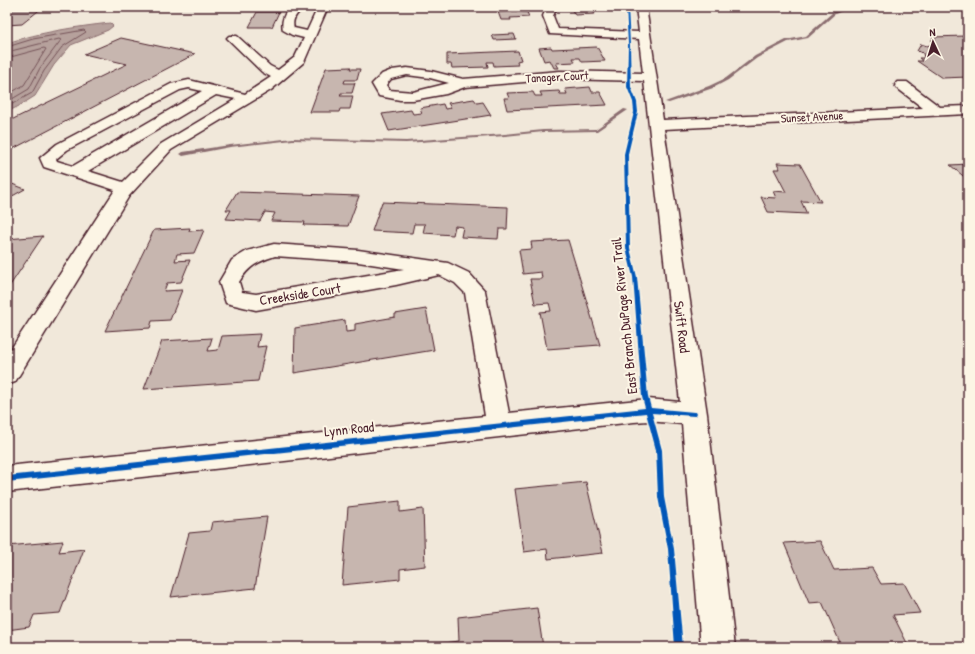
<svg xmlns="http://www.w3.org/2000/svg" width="975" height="654" viewBox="0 0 975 654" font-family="'Patrick Hand',sans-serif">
  <rect width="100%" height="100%" fill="#f1e8da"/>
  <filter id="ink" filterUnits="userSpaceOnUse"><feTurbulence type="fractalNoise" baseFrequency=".025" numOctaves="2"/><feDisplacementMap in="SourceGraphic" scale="8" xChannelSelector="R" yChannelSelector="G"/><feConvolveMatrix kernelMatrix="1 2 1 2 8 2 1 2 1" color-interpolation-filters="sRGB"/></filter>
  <g filter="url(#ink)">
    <path fill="#b6a19c" stroke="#8b6d6f" d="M110 23 113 26 108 30 71 45 54 65 35 96 19 106 7 112V43C41 32 75 27 110 23Z"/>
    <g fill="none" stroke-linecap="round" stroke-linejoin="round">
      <g stroke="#755358" stroke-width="1">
        <path d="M7 47 33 39 84 30 86 32 62 47 44 71 32 93 7 107"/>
        <path d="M7 52 59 39 61 40 40 68 29 89 7 102"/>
        <path d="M7 58 44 48 46 49 24 85 7 95"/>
      </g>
      <g fill="#8b6d6f" fill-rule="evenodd">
        <path d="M847 7H852L835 14 808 38 788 42 757 58 728 80 713 88 669 103 665 102 709 86 726 78 755 56 786 40 806 36 833 12Z"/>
        <path d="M624 109 628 110 597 131 543 132 505 136 406 143 293 140 230 147 183 156 180 154 183 152 230 145 293 138 406 141 505 134 543 130 596 129Z"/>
      </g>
    </g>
    <g fill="#c7b6af" stroke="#4a1f2b">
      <path d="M7 7H43L22 24 7 25Z"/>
      <path d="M570 7H591L595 14 575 15Z"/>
      <path d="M515 11 527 12 529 17 510 18 511 20H501L498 12Z"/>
      <path d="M257 12H279L272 27H249Z"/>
      <path d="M514 34 516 39 494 40 492 35Z"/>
      <path d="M965 36 968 38V77L942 78 917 61H923L919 58H924L923 53 917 51 921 44 927 46 935 43 931 40H936L932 37Z"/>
      <path d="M121 38 195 54 7 152V122L127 64 84 54Z"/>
      <path d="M551 47 552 49 597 47 605 61 582 62 580 58H573L575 62 556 63 559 68H554L550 60 544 61 539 48Z"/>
      <path d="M518 51 521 60 517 61 518 65 494 66 493 62H487L488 67 452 68 451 64H447V54Z"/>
      <path d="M351 67 350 69H360L357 80H345L344 83H355L352 93H341L340 96H353L350 109H340L339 112H310L326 68Z"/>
      <path d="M590 87 592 92H600L607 105 507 110 504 98H509L507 93 533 92 535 96H542L540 92 559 91 560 94H567L565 89Z"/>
      <path d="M474 99 477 103 483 102 491 115 389 131 382 114 411 110 413 114 422 113 420 108 443 104 445 109 451 108 448 103Z"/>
      <path d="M777 163 800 164 821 202 801 201 807 214 768 212 761 197 776 198 773 191 786 192 774 169H780Z"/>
      <path d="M968 164V180L950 165Z"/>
      <path d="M7 182 25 189 7 199Z"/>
      <path d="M237 192 359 196 348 226 304 225 305 222 271 221 275 213 265 212 260 221 226 219 231 210H226Z"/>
      <path d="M382 202 508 207 507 229H499L498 239 461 237 463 227 455 226 453 235 423 233 425 224H414L412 233 372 231Z"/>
      <path d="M190 228 189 231 204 230 194 253 177 254 175 261 190 260 181 282 167 283 164 291 182 290 170 320 152 321 150 328 105 331 154 230Z"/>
      <path d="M43 236 7 290V239Z"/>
      <path d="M568 240 600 345 547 349 540 312 551 311 549 303 535 304 530 279H542L541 272 523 274 519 250 532 249 531 242Z"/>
      <path d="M426 309 434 350 294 373 295 328 345 320 346 332 355 331V324L395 317V314Z"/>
      <path d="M260 334 257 347 266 346 258 381 144 389 162 341 212 338 208 351 218 350 222 336Z"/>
      <path d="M586 482 603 553 548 559 547 549 524 552 515 489Z"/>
      <path d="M400 501V512L423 509 425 566 400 569V579L342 585 348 507Z"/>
      <path d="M267 517 255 588 171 597 189 533 210 531 212 522Z"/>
      <path d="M63 541 59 552 84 549 60 613 34 615 29 627 7 630V546Z"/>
      <path d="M820 541 834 570 872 568 881 584 904 583 920 613 893 615 909 647H842L822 602 809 603 784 543Z"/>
      <path d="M537 608 543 647H426V645L459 641 458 617Z"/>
    </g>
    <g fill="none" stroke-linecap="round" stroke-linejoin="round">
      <g stroke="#4a1f2b" stroke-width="3">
        <g id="minor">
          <path d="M291 7H303C298 14 291 18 294 28L307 31 318 7H328L304 62 271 90 171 150 129 196 15 382 7 385V355L115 190 44 167 40 158 57 144 171 84 189 80 245 94 271 77 262 72 227 38 229 36H237L270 66 278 70 295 57 304 38 292 35 283 30C281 22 284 12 291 7ZM189 88 202 91 73 166 57 161 56 159 67 150 180 90ZM216 95 236 99 161 144 123 182 88 171Z"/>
          <path d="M547 7H555L556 9 553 16 558 29 639 32 636 7H646L663 120 923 108 897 88 895 85 897 82H907L940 107 968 106V114L664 129 707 414 735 647H701L682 424 648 421 634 422 7 492V466L485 416 465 293 455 283 439 275 396 285 256 310 226 303 219 282 232 260 247 251 274 244 358 250 448 263 469 273 485 291 509 413 648 399 680 402 644 81 560 79 465 87 446 94 413 100H400L379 96 372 84 382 74 392 70 407 68 431 71 463 79 560 71 643 73 639 39 550 34 543 16ZM407 75 430 78 449 83 413 92 389 90 386 85 391 79ZM275 256 358 262 404 269 256 294 242 292 239 282C249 266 257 262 275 256Z"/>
        </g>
      </g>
      <use href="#minor" fill="#fcf5e5" fill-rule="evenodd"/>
      <g stroke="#fcf5e5" stroke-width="3">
        <path id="cycleway" d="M626 7H628L630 44 631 87 637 102 638 112 628 154 630 248 637 277 648 397 651 408 694 412H696L697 414 696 416H694L652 413 662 450 664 497 674 549 683 647H675L668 549 658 497 656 450 646 413 7 482V476L645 408 642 397 633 277 626 248 624 154 634 112 633 102 627 87 628 44Z"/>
      </g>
      <use href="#cycleway" fill="#0057b8" fill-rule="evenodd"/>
    </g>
  </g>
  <g text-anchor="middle" stroke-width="4" stroke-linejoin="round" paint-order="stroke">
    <g font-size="12" fill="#4a1f2b" stroke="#fcf5e5">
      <text transform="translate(557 77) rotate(-3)" y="4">Tanager Court</text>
      <text transform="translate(812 117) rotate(-3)" y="4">Sunset Avenue</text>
    </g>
    <g font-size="14" fill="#4a1f2b" stroke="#fcf5e5">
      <text transform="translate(300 294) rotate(-9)" y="5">Creekside Court</text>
      <text transform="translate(624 316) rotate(-96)" y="5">East Branch DuPage River Trail</text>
      <text transform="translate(682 327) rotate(83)" y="5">Swift Road</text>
      <text transform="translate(349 429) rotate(-6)" y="5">Lynn Road</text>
    </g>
  </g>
  <rect width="975" height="654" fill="none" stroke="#fcf5e5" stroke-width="24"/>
  <rect x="12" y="12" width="951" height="630" fill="none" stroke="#4a1f2b" stroke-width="1.5" filter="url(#ink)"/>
  <g transform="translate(933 42) rotate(356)" stroke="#fcf5e5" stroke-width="3" paint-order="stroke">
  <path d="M0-3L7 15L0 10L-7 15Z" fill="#4a1f2b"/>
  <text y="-6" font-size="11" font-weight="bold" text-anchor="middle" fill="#4a1f2b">N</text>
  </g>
</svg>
